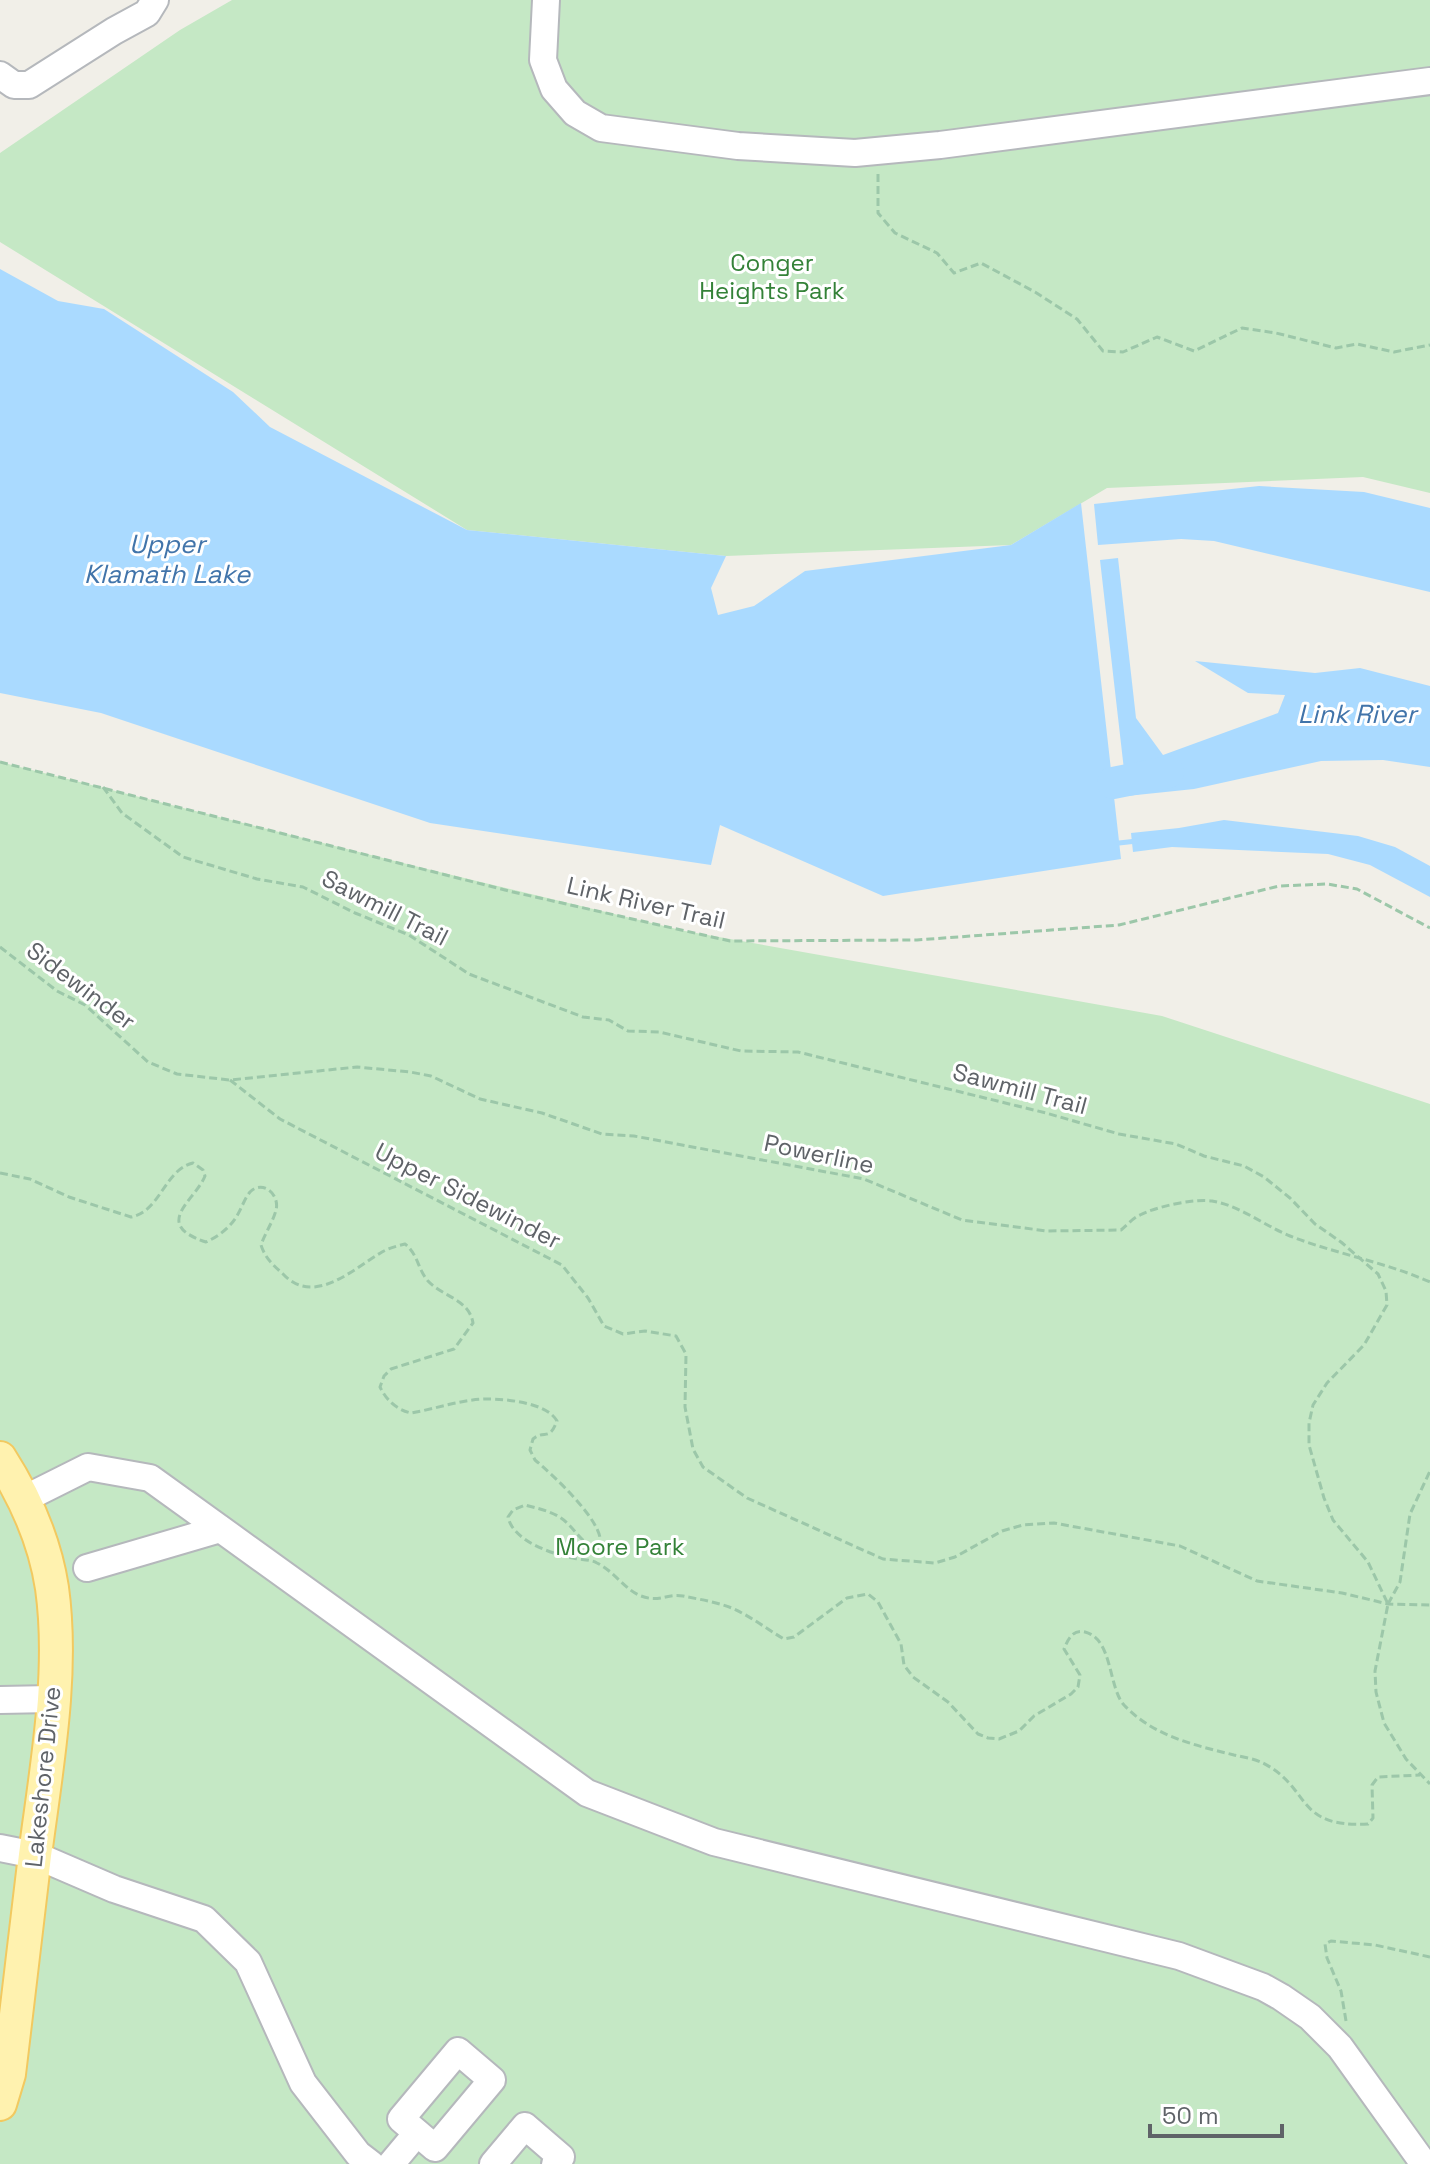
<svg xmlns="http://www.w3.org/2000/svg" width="1430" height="2164" viewBox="0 0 1430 2164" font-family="'Space Grotesk',sans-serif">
  <rect width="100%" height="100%" fill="#f1efe8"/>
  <g fill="#c5e8c5">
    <path d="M232 0H1430V493L1363 477 1107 488 1011 545 726 556 467 530 0 242V153L180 30Z"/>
    <path d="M0 762 427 869 685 931 1162 1016 1430 1104V2164H0Z"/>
  </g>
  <g fill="#aadaff">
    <path d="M0 269 58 301 104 309 233 392 270 427 467 530 726 556 711 588 718 615 754 606 805 571 1011 545 1081 503 1121 859 883 896 720 825 711 865 430 823 101 713 0 693Z"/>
    <path d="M1259 486 1364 492 1430 508V592L1214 541 1181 539 1098 545 1094 504Z"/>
    <path d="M1118 558 1136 718 1163 755 1278 713 1285 695 1248 693 1195 661 1315 673 1360 668 1430 686V767L1383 760 1321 761 1194 789 1127 796 1100 560Z"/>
    <path d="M1224 820 1358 836 1395 847 1430 866V897L1370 865 1328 854 1172 847 1133 852 1131 833 1179 828Z"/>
  </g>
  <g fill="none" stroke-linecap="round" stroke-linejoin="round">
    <path stroke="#aadaff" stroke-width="5" d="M1119 843 1137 841"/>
    <path stroke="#aadaff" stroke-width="32" d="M1113 783 1168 772"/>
    <g stroke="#b5b8bc" stroke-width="30">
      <g id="minor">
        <path d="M546 0 543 60 554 89 575 113 601 128 738 146 855 153 940 145 1430 81"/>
        <path d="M0 75 14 85H29L114 31 147 13 155 0"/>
        <path d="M24 1499 88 1467 150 1478 587 1793 714 1842 1179 1956 1263 1987 1281 1997 1310 2017 1340 2047 1424 2164"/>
        <path d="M87 1568 220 1529"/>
        <path d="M0 1700 52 1699"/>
        <path d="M0 1848 35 1855 114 1889 204 1919 248 1962 303 2083 358 2154 371 2164"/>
        <path d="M458 2051 492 2080 435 2148 401 2119Z"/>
        <path d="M391 2164 417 2133"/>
        <path d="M493 2164 525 2126 561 2157 555 2164"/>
      </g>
    </g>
    <g stroke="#f2c960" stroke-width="36">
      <path id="major" d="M0 1458C25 1497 45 1542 52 1588 64 1674 46 1770 35 1855 26 1928 18 2001 9 2074L0 2104"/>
    </g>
    <g stroke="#9cc7a9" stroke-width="3" stroke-dasharray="8 4" stroke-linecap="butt">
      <path d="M878 174V213L895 233 937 253 954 273 981 263 1035 292 1077 319 1103 351 1123 352 1157 337 1194 351 1242 328 1276 333 1336 348 1357 344 1394 352 1430 345"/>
      <path d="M0 762 513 892 730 941 917 940 1119 925 1279 886 1327 884 1357 889 1430 928"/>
      <path d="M103 787 122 813 183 857 257 879 303 887 355 913 409 935 469 974 583 1017 609 1020 628 1031 659 1032 741 1051 798 1052 1046 1113 1119 1134 1176 1144 1204 1156 1244 1166 1264 1177 1290 1198 1315 1224 1341 1242 1378 1274 1386 1291 1387 1305 1364 1345 1327 1383 1313 1405 1309 1423V1445L1324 1498 1333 1520 1368 1562 1388 1604 1375 1671 1376 1692 1384 1723 1406 1759 1430 1784"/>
      <path d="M0 947 57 991 85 1005 148 1062 177 1074 230 1080 357 1067 410 1072 431 1076 480 1099 542 1113 602 1134 634 1136 864 1179 962 1220 1047 1231 1121 1230C1127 1225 1133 1218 1140 1215 1155 1207 1195 1198 1212 1201 1241 1206 1263 1225 1290 1236 1336 1254 1385 1262 1430 1282"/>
      <path d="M230 1080 280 1119 562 1265 588 1298 604 1326 623 1334 645 1331 676 1336 686 1354 685 1407 693 1449 703 1467 747 1498 883 1559 935 1563 955 1557 1002 1531 1023 1525 1054 1523 1180 1546 1257 1581 1342 1593 1388 1604 1430 1605"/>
      <path d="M0 1173 30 1179 69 1197 131 1217C161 1211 164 1170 193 1163L203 1170 205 1176C195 1201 151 1224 206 1242 219 1236 231 1227 238 1214 242 1207 245 1198 250 1192 263 1179 280 1195 276 1210 273 1222 265 1233 261 1245 265 1258 273 1265 283 1274 314 1307 353 1269 382 1252 389 1248 397 1246 405 1244 418 1254 418 1270 428 1281 443 1297 469 1299 473 1323L454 1349 391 1369 384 1376 380 1387C386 1400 397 1410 411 1413 435 1409 463 1399 487 1399 508 1399 547 1403 557 1421 549 1442 545 1429 533 1439L530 1450 535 1460C552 1474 605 1523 600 1544L595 1548C582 1544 573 1526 561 1518 551 1511 536 1508 525 1505L513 1510 508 1517C513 1541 552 1554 573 1558 581 1560 590 1559 597 1563 614 1571 625 1590 641 1596 660 1603 667 1593 683 1596 702 1600 725 1603 742 1613 757 1621 770 1631 784 1639L794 1637 847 1598 868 1594 878 1602 901 1644 904 1665 913 1677 948 1702 978 1734 988 1738 999 1739 1019 1731 1034 1716 1071 1694 1078 1687 1080 1675 1064 1649C1068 1639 1073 1629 1085 1632 1113 1639 1108 1687 1124 1705 1153 1736 1194 1745 1234 1755 1243 1757 1255 1759 1263 1763 1312 1788 1294 1828 1368 1824L1373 1818 1372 1785 1378 1777 1420 1775"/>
      <path d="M1388 1604 1400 1582 1410 1514 1430 1471"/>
      <path d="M1346 2021 1341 1991 1327 1958 1325 1944 1331 1941 1375 1945 1430 1957"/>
    </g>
    <use href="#minor" stroke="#fff" stroke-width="26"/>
    <use href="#major" stroke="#fff2af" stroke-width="32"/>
  </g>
  <g text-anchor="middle" stroke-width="6" stroke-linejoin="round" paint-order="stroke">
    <g font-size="24" fill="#348238" stroke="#fff">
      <text x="772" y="271">Conger<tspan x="772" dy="28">Heights Park</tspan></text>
      <text x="620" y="1555">Moore Park</text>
    </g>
    <g font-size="24" fill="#5f6368" stroke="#fff">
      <text transform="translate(646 903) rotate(13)" y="8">Link River Trail</text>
      <text transform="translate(385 908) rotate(27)" y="8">Sawmill Trail</text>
      <text transform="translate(81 986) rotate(37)" y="8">Sidewinder</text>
      <text transform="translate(1020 1089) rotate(15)" y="8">Sawmill Trail</text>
      <text transform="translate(819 1154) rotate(12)" y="8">Powerline</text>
      <text transform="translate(468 1196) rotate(27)" y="8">Upper Sidewinder</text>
      <text transform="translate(43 1777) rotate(-84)" y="8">Lakeshore Drive</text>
    </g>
    <g font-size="26" font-style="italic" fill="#4174aa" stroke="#fff">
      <text x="167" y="553">Upper<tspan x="167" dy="30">Klamath Lake</tspan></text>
      <text x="1357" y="723">Link River</text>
    </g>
  </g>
  <path d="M1150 2124v12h132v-12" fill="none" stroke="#5f6368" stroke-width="4"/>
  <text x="1162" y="2124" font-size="24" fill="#5f6368" stroke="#ffffff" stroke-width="6" paint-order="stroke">50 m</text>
</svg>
